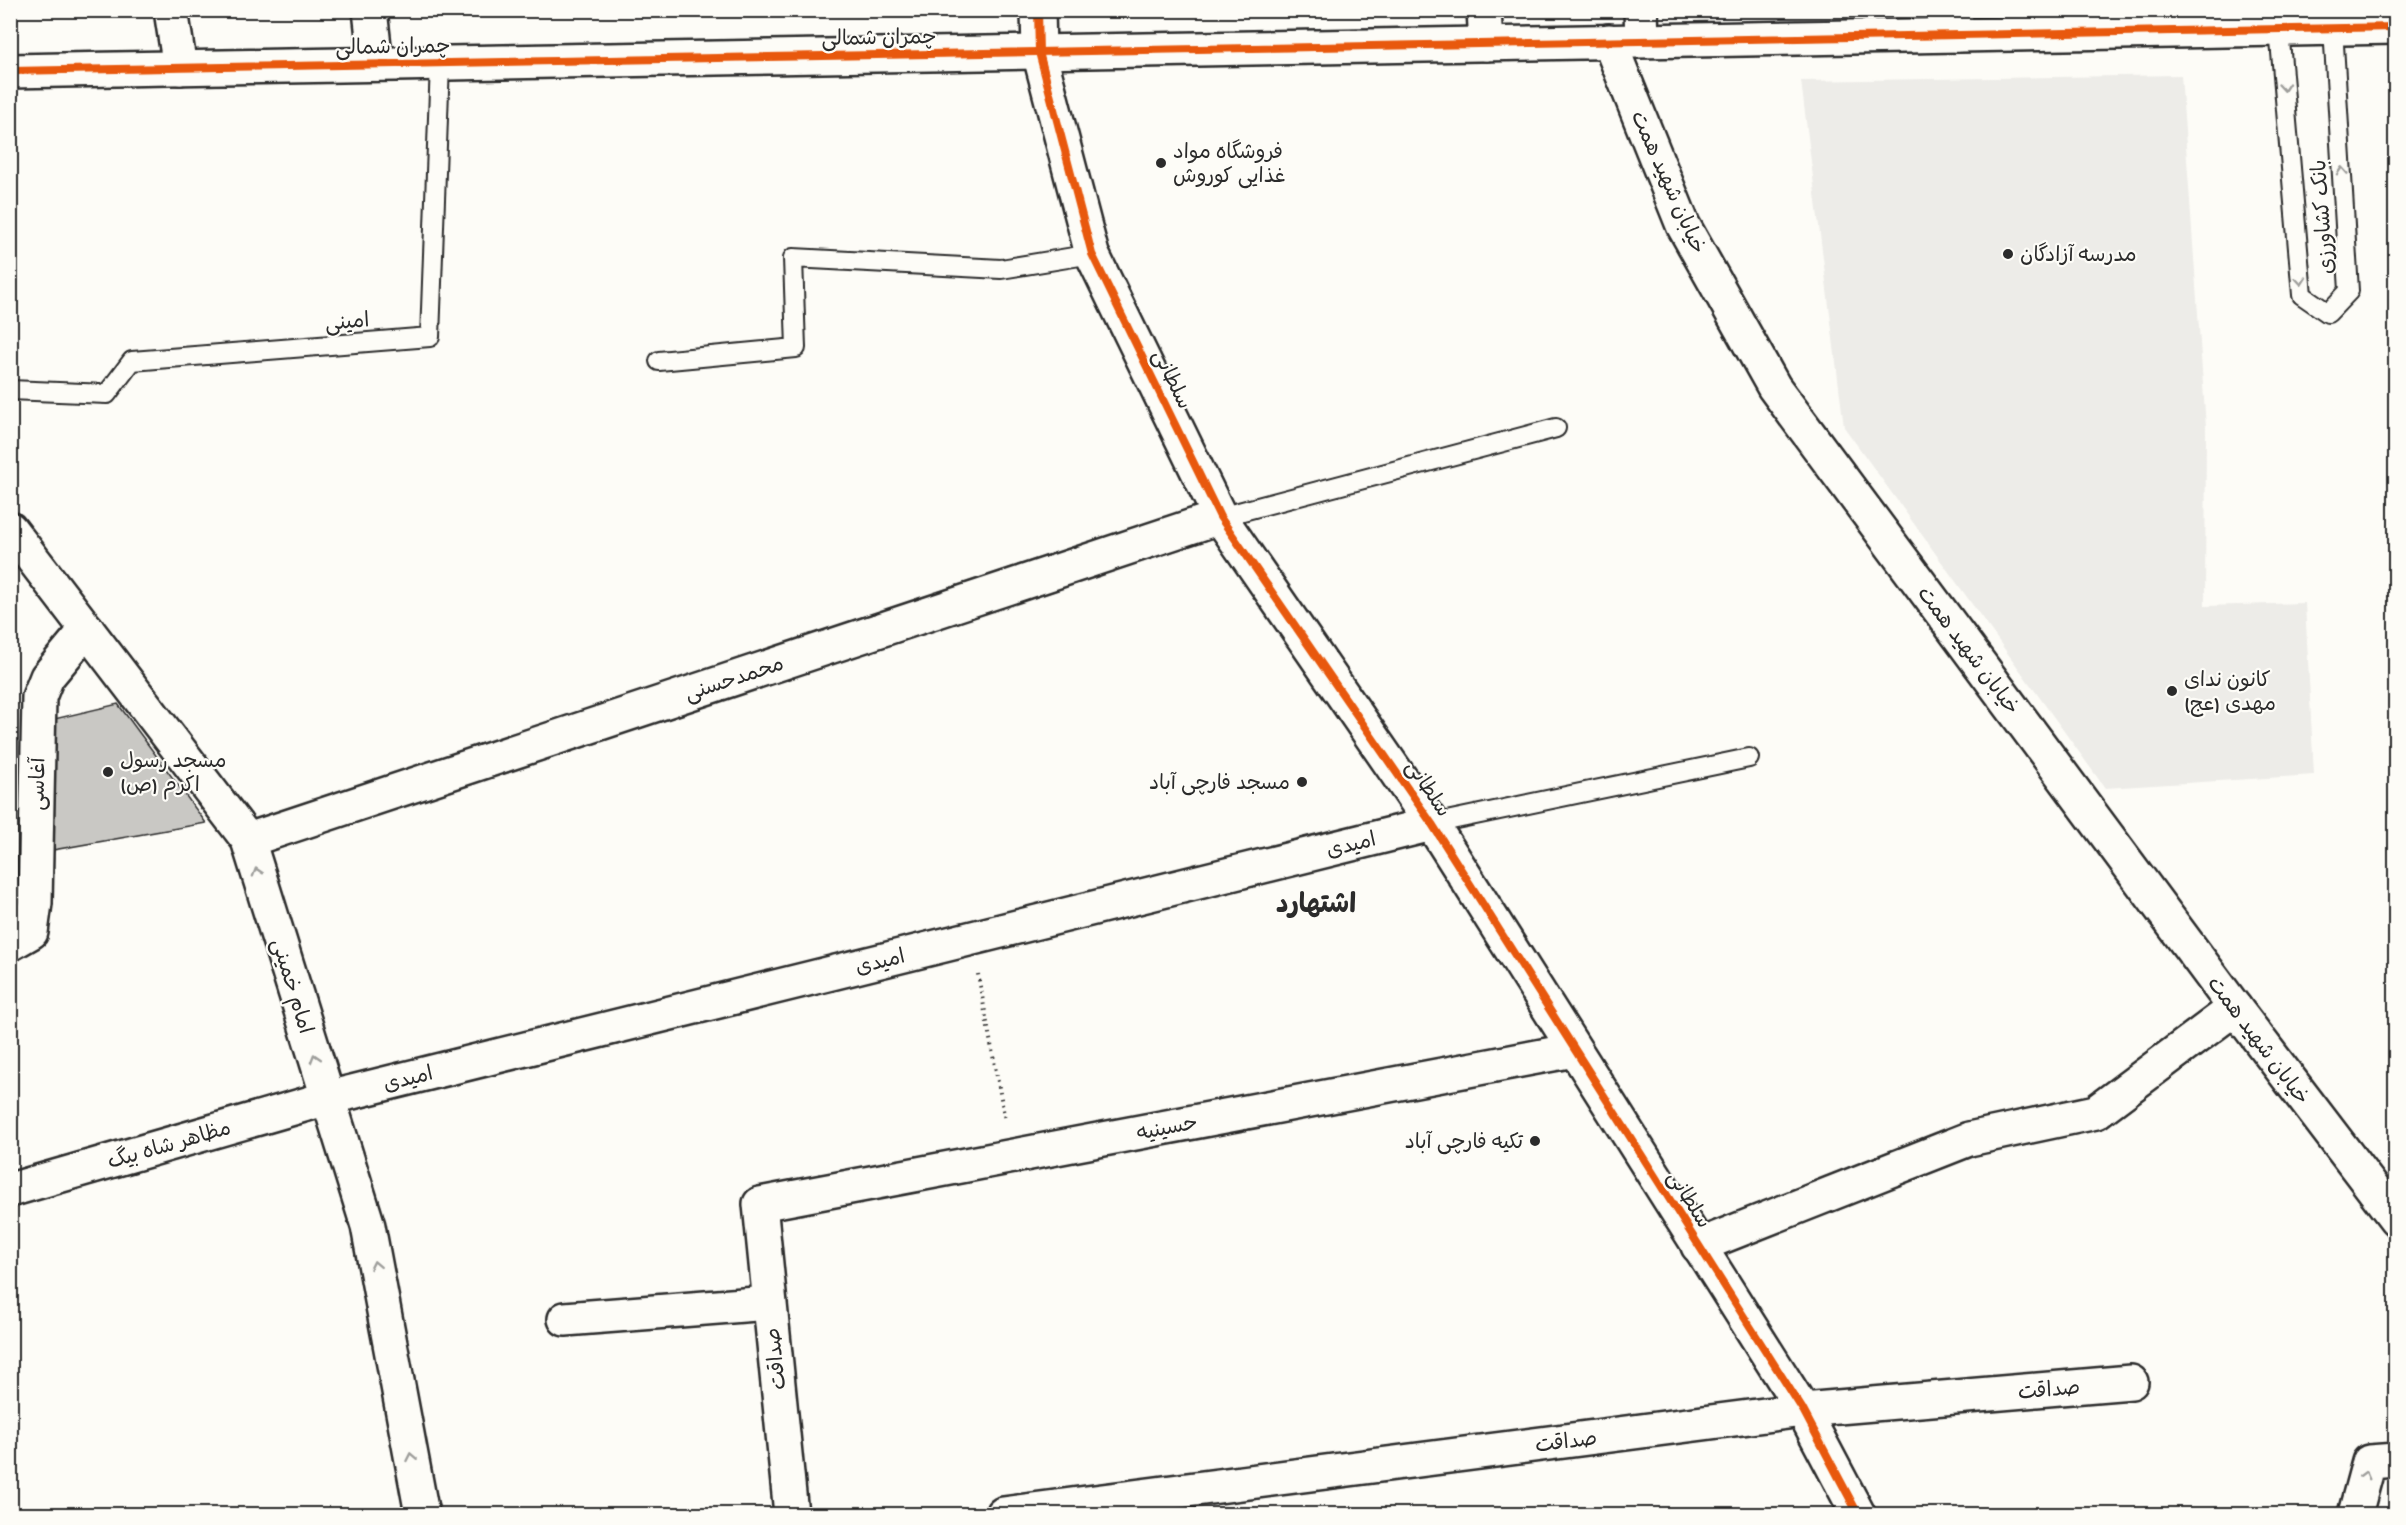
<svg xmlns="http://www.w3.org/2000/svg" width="2406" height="1525" viewBox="0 0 2406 1525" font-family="'Gochi Hand','Playpen Sans Arabic',sans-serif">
  <rect width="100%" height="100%" fill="#fdfcf7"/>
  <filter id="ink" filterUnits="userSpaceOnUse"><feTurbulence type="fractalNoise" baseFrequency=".0167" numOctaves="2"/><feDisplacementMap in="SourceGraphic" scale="12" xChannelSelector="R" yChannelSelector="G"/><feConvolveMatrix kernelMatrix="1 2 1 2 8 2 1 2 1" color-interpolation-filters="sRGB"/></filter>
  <g filter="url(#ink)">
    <path fill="#edece8" d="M2181 75 2206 427 2205 606 2305 603 2314 775 2105 788 1844 427 1801 81Z"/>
    <path fill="#c9c8c4" stroke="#2b2b2b" stroke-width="1.5" d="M118 704 206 823 47 851 50 720Z"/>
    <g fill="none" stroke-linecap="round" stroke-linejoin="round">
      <g stroke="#2b2b2b" stroke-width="22">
        <g id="service">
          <path d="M2279 29 2302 295 2328 313 2349 291 2333 28"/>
          <path d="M659 361 796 348 793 258 1001 269 1092 254"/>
          <path d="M10 390 107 394 132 361 430 337 440 63"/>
          <path d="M1220 517 1556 428"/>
          <path d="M1432 824 1749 758"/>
        </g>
      </g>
      <g stroke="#2b2b2b" stroke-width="38">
        <g id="minor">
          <path d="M171 10 180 68"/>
          <path d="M370 10 376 64"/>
          <path d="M1038 10 1039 52 1092 254 1220 517 1432 824 1803 1410 1858 1514"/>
          <path d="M1484 10 1486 44"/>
          <path d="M1641 10 1642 40"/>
          <path d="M1955 10 1957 35"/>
          <path d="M1609 41 1683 225 1774 387 2235 1008 2396 1219"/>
          <path d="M248 840 1220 517"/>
          <path d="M10 944 31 932 35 903 39 697 47 677 87 629"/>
          <path d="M10 1190 328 1098 1432 824"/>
          <path d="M1698 1246 1969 1139 2096 1112 2235 1008"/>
          <path d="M565 1319 769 1303"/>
          <path d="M791 1514 760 1204 1574 1050"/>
          <path d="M1003 1514 1803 1410 2131 1382"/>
          <path d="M2355 1514 2369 1462 2396 1460"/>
        </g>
      </g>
      <g stroke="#2b2b2b" stroke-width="38">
        <g id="tertiary">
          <path d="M10 71 2396 27"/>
          <path d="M10 529 248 840 368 1226 422 1514"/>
        </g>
      </g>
      <path stroke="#2b2b2b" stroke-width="4" stroke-dasharray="1.5 4.5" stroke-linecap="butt" d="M978 974 1005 1120"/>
      <use href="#service" stroke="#fdfcf7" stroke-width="18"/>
      <use href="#minor" stroke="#fdfcf7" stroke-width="33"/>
      <use href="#tertiary" stroke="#fdfcf7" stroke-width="33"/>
      <g stroke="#fdfcf7" stroke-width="11">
        <g id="cycleway">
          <path d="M1038 10 1039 52 1092 254 1220 517 1432 824 1803 1410 1858 1514"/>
          <path d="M10 71 2396 27"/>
        </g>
      </g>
      <use href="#cycleway" stroke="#e8590c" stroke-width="8"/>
    </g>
    <defs><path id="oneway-chevron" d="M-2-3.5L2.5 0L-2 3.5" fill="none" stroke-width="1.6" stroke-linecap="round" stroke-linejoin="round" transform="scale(1.5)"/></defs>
    <g stroke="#9e9e9b">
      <use href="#oneway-chevron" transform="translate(2284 87) rotate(85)"/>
      <use href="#oneway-chevron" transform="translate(2342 171) rotate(-94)"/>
      <use href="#oneway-chevron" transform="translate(2301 281) rotate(85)"/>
      <use href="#oneway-chevron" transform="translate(257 872) rotate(-107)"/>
      <use href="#oneway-chevron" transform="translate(315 1058) rotate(-107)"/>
      <use href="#oneway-chevron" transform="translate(375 1265) rotate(-101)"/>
      <use href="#oneway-chevron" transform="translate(411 1457) rotate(-101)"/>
      <use href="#oneway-chevron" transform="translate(2365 1475) rotate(-75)"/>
    </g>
  </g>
  <g fill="#2b2b2b" stroke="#fdfcf7" stroke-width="2">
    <circle cx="1161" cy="163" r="6"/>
    <circle cx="2008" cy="254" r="6"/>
    <circle cx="2172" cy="691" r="6"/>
    <circle cx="108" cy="772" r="6"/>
    <circle cx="1302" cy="782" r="6"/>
    <circle cx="1535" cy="1141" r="6"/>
  </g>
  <g text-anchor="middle" stroke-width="4.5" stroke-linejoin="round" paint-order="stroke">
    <g font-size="21" fill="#2b2b2b" stroke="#fdfcf7">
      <text transform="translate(879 37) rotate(-1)" y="7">چمران شمالی</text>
      <text transform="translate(393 46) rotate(-1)" y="7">چمران شمالی</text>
      <text transform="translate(1669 182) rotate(66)" y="7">خیابان شهید همت</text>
      <text transform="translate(2322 217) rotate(-94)" y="7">بانک کشاورزی</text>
      <text transform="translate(347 321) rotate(-5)" y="7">امینی</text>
      <text transform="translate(1173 379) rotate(64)" y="7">سلطانی</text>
      <text transform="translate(1969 650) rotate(53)" y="7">خیابان شهید همت</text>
      <text transform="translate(734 678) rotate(-18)" y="7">محمدحسنی</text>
      <text transform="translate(37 784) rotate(-89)" y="7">آغاسی</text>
      <text transform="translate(1429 788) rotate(56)" y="7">سلطانی</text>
      <text transform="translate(1351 844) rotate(-14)" y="7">امیدی</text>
      <text transform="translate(880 961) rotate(-14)" y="7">امیدی</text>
      <text transform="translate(293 986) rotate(73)" y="7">امام خمینی</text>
      <text transform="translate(2259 1040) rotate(53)" y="7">خیابان شهید همت</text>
      <text transform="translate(408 1078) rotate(-14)" y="7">امیدی</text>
      <text transform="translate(1167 1127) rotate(-11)" y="7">حسینیه</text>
      <text transform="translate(169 1144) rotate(-16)" y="7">مظاهر شاه بیگ</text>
      <text transform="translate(1690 1199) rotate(58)" y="7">سلطانی</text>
      <text transform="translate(775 1359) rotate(-96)" y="7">صداقت</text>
      <text transform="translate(2049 1389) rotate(-5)" y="7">صداقت</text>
      <text transform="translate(1566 1441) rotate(-7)" y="7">صداقت</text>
    </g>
    <g font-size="21" fill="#2b2b2b" stroke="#fdfcf7" text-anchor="start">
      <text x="1173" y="158">فروشگاه مواد<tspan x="1173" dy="24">غذایی کوروش</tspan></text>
      <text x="2020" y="261">مدرسه آزادگان</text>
      <text x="2184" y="686">کانون ندای<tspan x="2184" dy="24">مهدی (عج)</tspan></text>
      <text x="120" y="767">مسجد رسول<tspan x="120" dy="24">اکرم (ص)</tspan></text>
      <text x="1290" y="789" text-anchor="end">مسجد فارچی آباد</text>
      <text x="1523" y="1148" text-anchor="end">تکیه فارچی آباد</text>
    </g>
    <g font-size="27" font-weight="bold" fill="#2b2b2b" stroke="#fdfcf7">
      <text x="1316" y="912">اشتهارد</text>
    </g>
  </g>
  <rect width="2406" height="1525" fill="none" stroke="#fdfcf7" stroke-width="36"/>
  <rect x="18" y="18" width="2370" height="1489" fill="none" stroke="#2b2b2b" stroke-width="2" filter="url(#ink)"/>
</svg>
